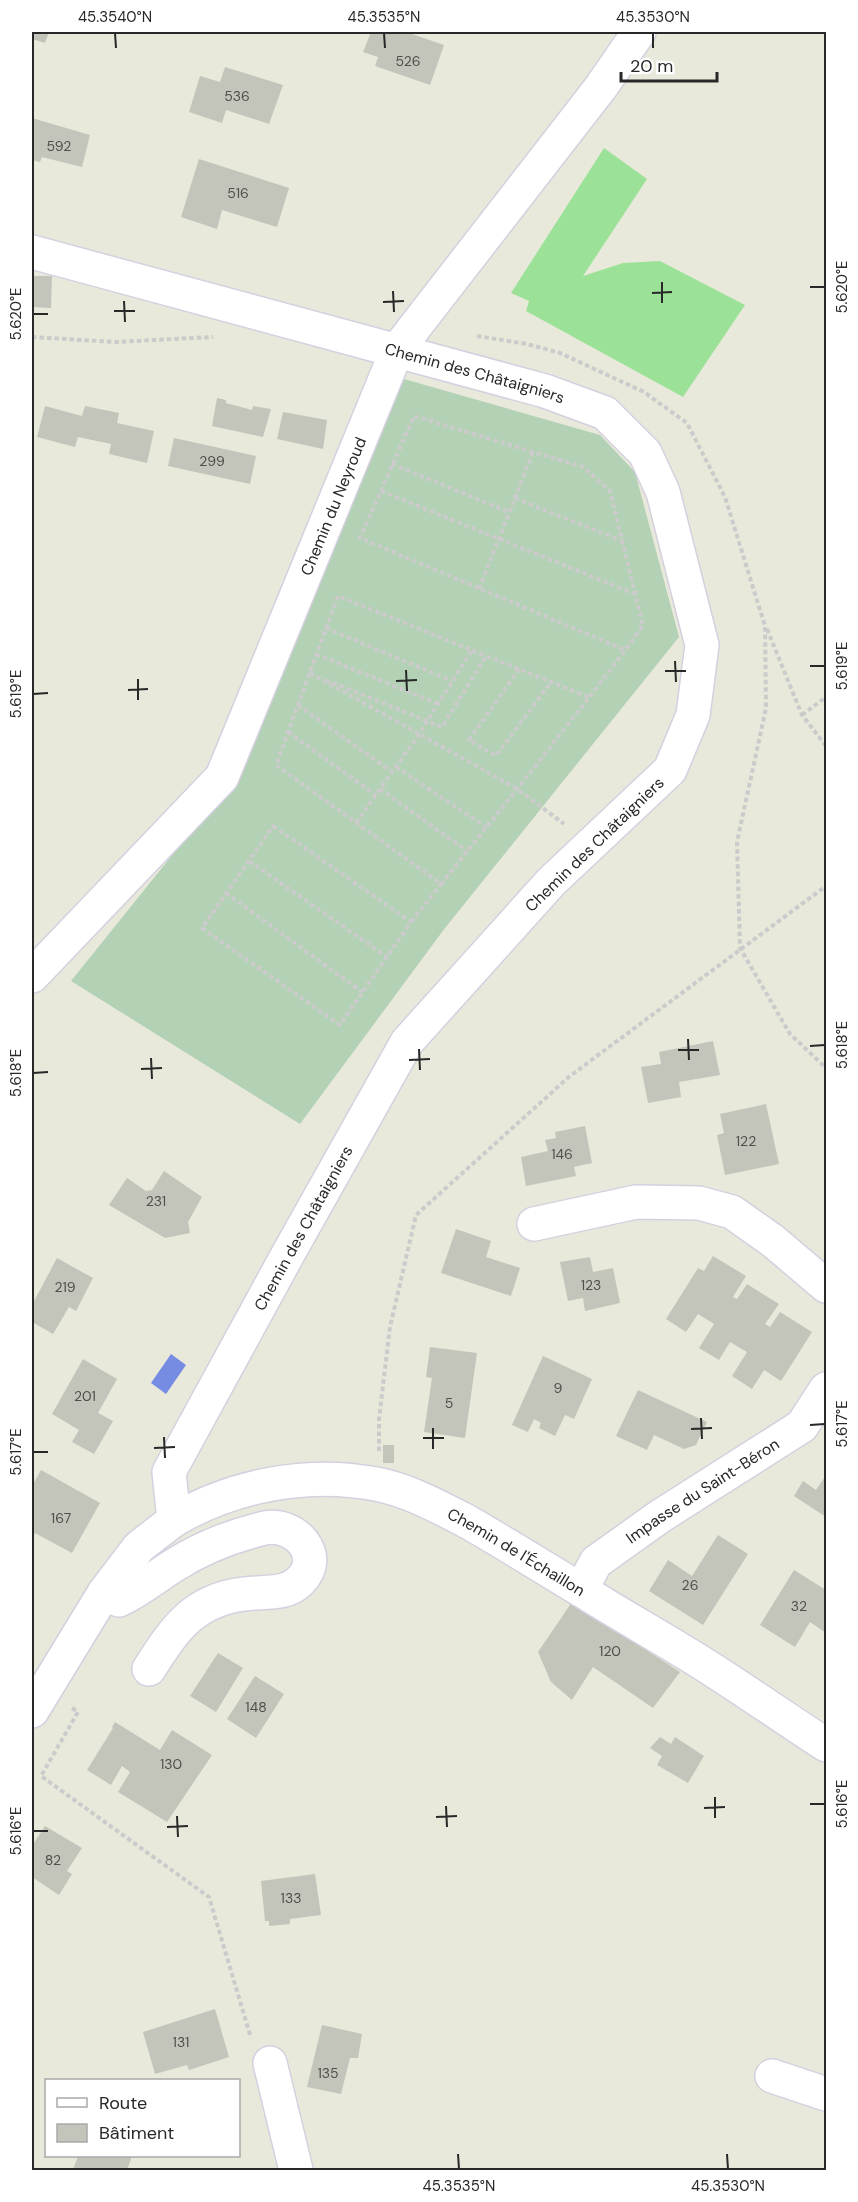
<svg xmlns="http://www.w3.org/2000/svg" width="858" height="2202" viewBox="0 0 858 2202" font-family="'DM Sans',sans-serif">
  <rect width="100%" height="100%" fill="#e8e9db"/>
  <path fill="#b3d1b4" d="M397 377 600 435 635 472 679 637 445 928 300 1124 71 981 231 782Z"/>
  <path fill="#9be298" d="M604 148 647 179 583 276 623 263 660 261 745 305 683 397 526 311 529 301 511 293Z"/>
  <path fill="#768ce3" d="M171 1354 186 1365 166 1394 151 1383Z"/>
  <g fill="#c3c5ba">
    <path d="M32 32H49L45 43 32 39Z"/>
    <path d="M371 32H406L444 45 430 85 375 66 378 57 363 52Z"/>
    <path d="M225 67 283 85 269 124 226 110 222 123 189 112 200 76 220 82Z"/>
    <path d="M32 118 90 135 82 167 42 157 40 162 32 160Z"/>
    <path d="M199 159 289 188 277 227 222 210 217 229 181 217Z"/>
    <path d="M32 276H52L51 308 32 307Z"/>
    <path d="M217 398 226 400V403L252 410 253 406 271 409 263 437 212 426Z"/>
    <path d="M45 406 82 416 85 406 119 413 117 423 154 431 147 463 109 454 111 444 78 437 75 447 37 437Z"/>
    <path d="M283 412 327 420 323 449 277 439Z"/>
    <path d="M174 438 256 456 250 484 168 466Z"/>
    <path d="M713 1041 720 1075 679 1082 681 1097 648 1103 641 1067 661 1064 659 1052Z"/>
    <path d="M766 1104 779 1164 725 1175 717 1135 724 1133 720 1114Z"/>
    <path d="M585 1126 592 1163 574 1167 576 1176 526 1186 521 1157 548 1151 545 1140 556 1138 555 1132Z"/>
    <path d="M164 1171 202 1197 188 1222 190 1233 165 1238 109 1205 127 1178 146 1191 152 1190Z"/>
    <path d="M456 1229 491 1241 486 1257 520 1268 511 1296 441 1273Z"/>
    <path d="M713 1256 746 1276 733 1297 737 1299 747 1284 779 1304 765 1324 770 1327 780 1312 812 1332 781 1381 764 1370 752 1389 732 1376 747 1352 730 1342 719 1360 699 1348 714 1324 698 1314 686 1332 666 1319 698 1268 704 1271Z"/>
    <path d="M590 1257 593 1272 613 1268 620 1303 585 1311 583 1298 568 1301 560 1262Z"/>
    <path d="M57 1258 93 1278 76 1311 69 1307 53 1334 32 1322V1305Z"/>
    <path d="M430 1347 477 1353 465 1438 424 1432 432 1378 426 1377Z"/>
    <path d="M543 1356 592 1379 574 1419 565 1415 555 1436 539 1428 541 1423 534 1419 528 1432 512 1425Z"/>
    <path d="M83 1359 117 1379 98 1413 113 1421 94 1454 72 1442 79 1430 52 1414Z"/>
    <path d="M638 1390 707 1422 696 1445 684 1449 654 1435 647 1450 616 1436Z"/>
    <rect x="383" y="1445" width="11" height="18"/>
    <path d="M41 1470 100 1503 72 1553 35 1533 32 1539V1486Z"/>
    <path d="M824 1478 826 1480V1517L794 1496 803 1481 816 1490Z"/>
    <path d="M718 1535 748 1554 703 1625 649 1591 668 1560 692 1576Z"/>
    <path d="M794 1570 826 1590V1633L810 1622 795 1647 760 1625Z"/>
    <path d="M572 1602 680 1672 653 1708 593 1667 572 1700 551 1682 538 1652Z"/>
    <path d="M218 1653 243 1668 216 1712 190 1696Z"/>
    <path d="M255 1676 284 1694 256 1738 227 1719Z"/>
    <path d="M115 1722 160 1750 172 1730 212 1755 167 1822 118 1792 130 1772 122 1766 111 1785 87 1770 113 1728 112 1727Z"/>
    <path d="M660 1737 671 1744 675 1737 704 1756 688 1783 657 1765 662 1756 650 1748Z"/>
    <path d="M45 1826 82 1848 67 1871 72 1874 59 1895 32 1877V1846Z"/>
    <path d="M315 1874 321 1915 290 1919V1924L269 1926V1921H265L261 1881Z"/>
    <path d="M215 2009 229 2057 189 2070 187 2065 155 2074 143 2032Z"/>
    <path d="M322 2025 362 2034 358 2058H350L341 2094 307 2087Z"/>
    <path d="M78 2156H132L127 2170H73Z"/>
  </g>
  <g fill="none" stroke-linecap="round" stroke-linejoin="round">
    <g stroke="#d5d0e0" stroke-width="36">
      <g id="minor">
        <path id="s1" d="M32 252 545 391 605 413 645 453 663 492 702 645 693 715 670 770 551 882 407 1042 288 1254 169 1472 174 1520 139 1547 104 1593 32 1711"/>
        <path id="s2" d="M32 976 222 777 397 350 601 87 639 32"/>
        <path d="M534 1224 636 1202 699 1203 732 1212 773 1241 826 1286"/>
        <path id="s3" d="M174 1520C234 1485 308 1471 376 1484 408 1490 439 1507 468 1522 506 1544 543 1567 581 1590 622 1616 664 1639 705 1665 746 1691 786 1719 826 1745"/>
        <path id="s4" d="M581 1590 596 1562 659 1517 802 1426 826 1389"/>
        <path d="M104 1593 119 1600C139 1591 154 1578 173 1566 201 1548 231 1536 265 1528 295 1522 326 1556 300 1581 285 1596 263 1591 244 1594 193 1600 174 1630 149 1669"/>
        <path d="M270 2063 296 2170"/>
        <path d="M772 2076 826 2094"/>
      </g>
    </g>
    <g stroke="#cbcbcb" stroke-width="4" stroke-dasharray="4.5 3" stroke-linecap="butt">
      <path d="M477 336 527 344 560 353 644 392 687 423 725 497 765 626 766 708 737 842 740 948 790 1034 826 1068"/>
      <path d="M32 337 115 342 213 337"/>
      <path d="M392 464 509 512"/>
      <path d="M381 491 635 594"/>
      <path d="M515 498 622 541"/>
      <path d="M479 589 533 452"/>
      <path d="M326 628 452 681"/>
      <path d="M767 629 802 715 826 746"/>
      <path d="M316 654 438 704"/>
      <path d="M519 669 469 740 496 756 551 682"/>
      <path d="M310 673 516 788 564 824"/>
      <path d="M326 680 442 727 486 656"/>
      <path d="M588 697 338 596 276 765 441 884C509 799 578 714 643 626L610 491 583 467 414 416 360 538 625 650"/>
      <path d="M298 705 392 772"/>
      <path d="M802 715 826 697"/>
      <path d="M288 732 376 795"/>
      <path d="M396 767 486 827"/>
      <path d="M380 789 467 851"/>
      <path d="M356 823 419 734 472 650"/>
      <path d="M273 826 411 922 340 1025 202 928Z"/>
      <path d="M249 861 387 957"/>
      <path d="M226 893 362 992"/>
      <path d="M411 922 441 884"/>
      <path d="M379 1451V1419L390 1327 416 1215 570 1076 826 886"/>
      <path d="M72 1708 78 1712 41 1776 209 1897 251 2038"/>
    </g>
    <use href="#minor" stroke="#fff" stroke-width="33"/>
  </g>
  <path fill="none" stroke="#282828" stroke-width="2" d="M115 33 116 48M384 33 385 48M653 33V48M662 282V303M810 287H825M393 291 394 312M652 293 672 292M124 301 125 322M383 302 404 301M114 311H135M33 314H48M675 661 676 682M810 666H825M406 670 407 691M665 671H686M138 679V700M396 681 417 680M128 690 148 689M33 694 48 693M688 1039 689 1060M810 1046 825 1045M419 1049 420 1070M678 1050H699M151 1058 152 1079M409 1060 430 1059M141 1069 162 1068M33 1073 48 1072M701 1418 702 1439M810 1425 825 1424M433 1428V1449M691 1429 712 1428M164 1437 165 1458M423 1438H444M154 1448 175 1447M33 1452H48M715 1797V1818M810 1804H825M446 1806 447 1827M704 1808 725 1807M177 1816 178 1837M436 1817 457 1816M167 1827 188 1826M33 1831H48M458 2154 459 2169M727 2154 728 2169"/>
  <g text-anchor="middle" stroke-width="4.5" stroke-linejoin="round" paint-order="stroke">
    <g font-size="14" fill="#4f4f4c">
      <text x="408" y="66">526</text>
      <text x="237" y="101">536</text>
      <text x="59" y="151">592</text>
      <text x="238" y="198">516</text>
      <text x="212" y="466">299</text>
      <text x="746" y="1146">122</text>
      <text x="562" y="1159">146</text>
      <text x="156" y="1206">231</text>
      <text x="591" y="1290">123</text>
      <text x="65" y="1292">219</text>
      <text x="558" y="1393">9</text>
      <text x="85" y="1401">201</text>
      <text x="449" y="1408">5</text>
      <text x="61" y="1523">167</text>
      <text x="690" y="1590">26</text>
      <text x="799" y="1611">32</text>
      <text x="610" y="1656">120</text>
      <text x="256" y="1712">148</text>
      <text x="171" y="1769">130</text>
      <text x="53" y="1865">82</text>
      <text x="291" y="1903">133</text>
      <text x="181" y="2047">131</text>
      <text x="328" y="2078">135</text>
    </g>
    <g font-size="16" fill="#282828" stroke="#fff">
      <text dy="6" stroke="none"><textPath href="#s1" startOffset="459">Chemin des Châtaigniers</textPath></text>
      <text dy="6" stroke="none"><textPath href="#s2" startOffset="568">Chemin du Neyroud</textPath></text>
      <text transform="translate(594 844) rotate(-44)" y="6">Chemin des Châtaigniers</text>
      <text transform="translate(303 1228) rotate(-61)" y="6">Chemin des Châtaigniers</text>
      <text dy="6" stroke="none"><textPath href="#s4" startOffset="160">Impasse du Saint-Béron</textPath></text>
      <text dy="6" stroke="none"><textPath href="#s3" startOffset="366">Chemin de l'Échaillon</textPath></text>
    </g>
  </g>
  <rect width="858" height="2202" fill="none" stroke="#ffffff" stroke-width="66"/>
  <rect x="45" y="2079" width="195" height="78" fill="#ffffff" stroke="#a9a9a9" stroke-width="1.5"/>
  <rect x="57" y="2098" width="30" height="9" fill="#ffffff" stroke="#a9a9a9" stroke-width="1.5"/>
  <text x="99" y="2109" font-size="18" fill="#282828">Route</text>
  <rect x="57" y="2124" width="30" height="18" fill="#c3c5ba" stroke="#a9a9a9" stroke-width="1.5"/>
  <text x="99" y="2139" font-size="18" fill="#282828">Bâtiment</text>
  <path d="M621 72v9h96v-9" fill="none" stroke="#282828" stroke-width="3"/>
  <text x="630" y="72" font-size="18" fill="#282828" stroke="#ffffff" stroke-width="4.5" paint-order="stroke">20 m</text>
  <rect x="33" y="33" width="792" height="2136" fill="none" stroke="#282828" stroke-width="2"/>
  <g font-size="15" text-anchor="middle" fill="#282828">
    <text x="115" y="22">45.3540°N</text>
    <text x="384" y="22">45.3535°N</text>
    <text x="653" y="22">45.3530°N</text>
    <text transform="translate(842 287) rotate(-90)" y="5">5.620°E</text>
    <text transform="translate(16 314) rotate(-90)" y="5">5.620°E</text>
    <text transform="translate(842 666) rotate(-90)" y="5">5.619°E</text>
    <text transform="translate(16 694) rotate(-90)" y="5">5.619°E</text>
    <text transform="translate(842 1045) rotate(-90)" y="5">5.618°E</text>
    <text transform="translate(16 1073) rotate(-90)" y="5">5.618°E</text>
    <text transform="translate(842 1424) rotate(-90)" y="5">5.617°E</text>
    <text transform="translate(16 1452) rotate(-90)" y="5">5.617°E</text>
    <text transform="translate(842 1804) rotate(-90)" y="5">5.616°E</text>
    <text transform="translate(16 1831) rotate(-90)" y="5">5.616°E</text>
    <text x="459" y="2191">45.3535°N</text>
    <text x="728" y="2191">45.3530°N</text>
  </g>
</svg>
